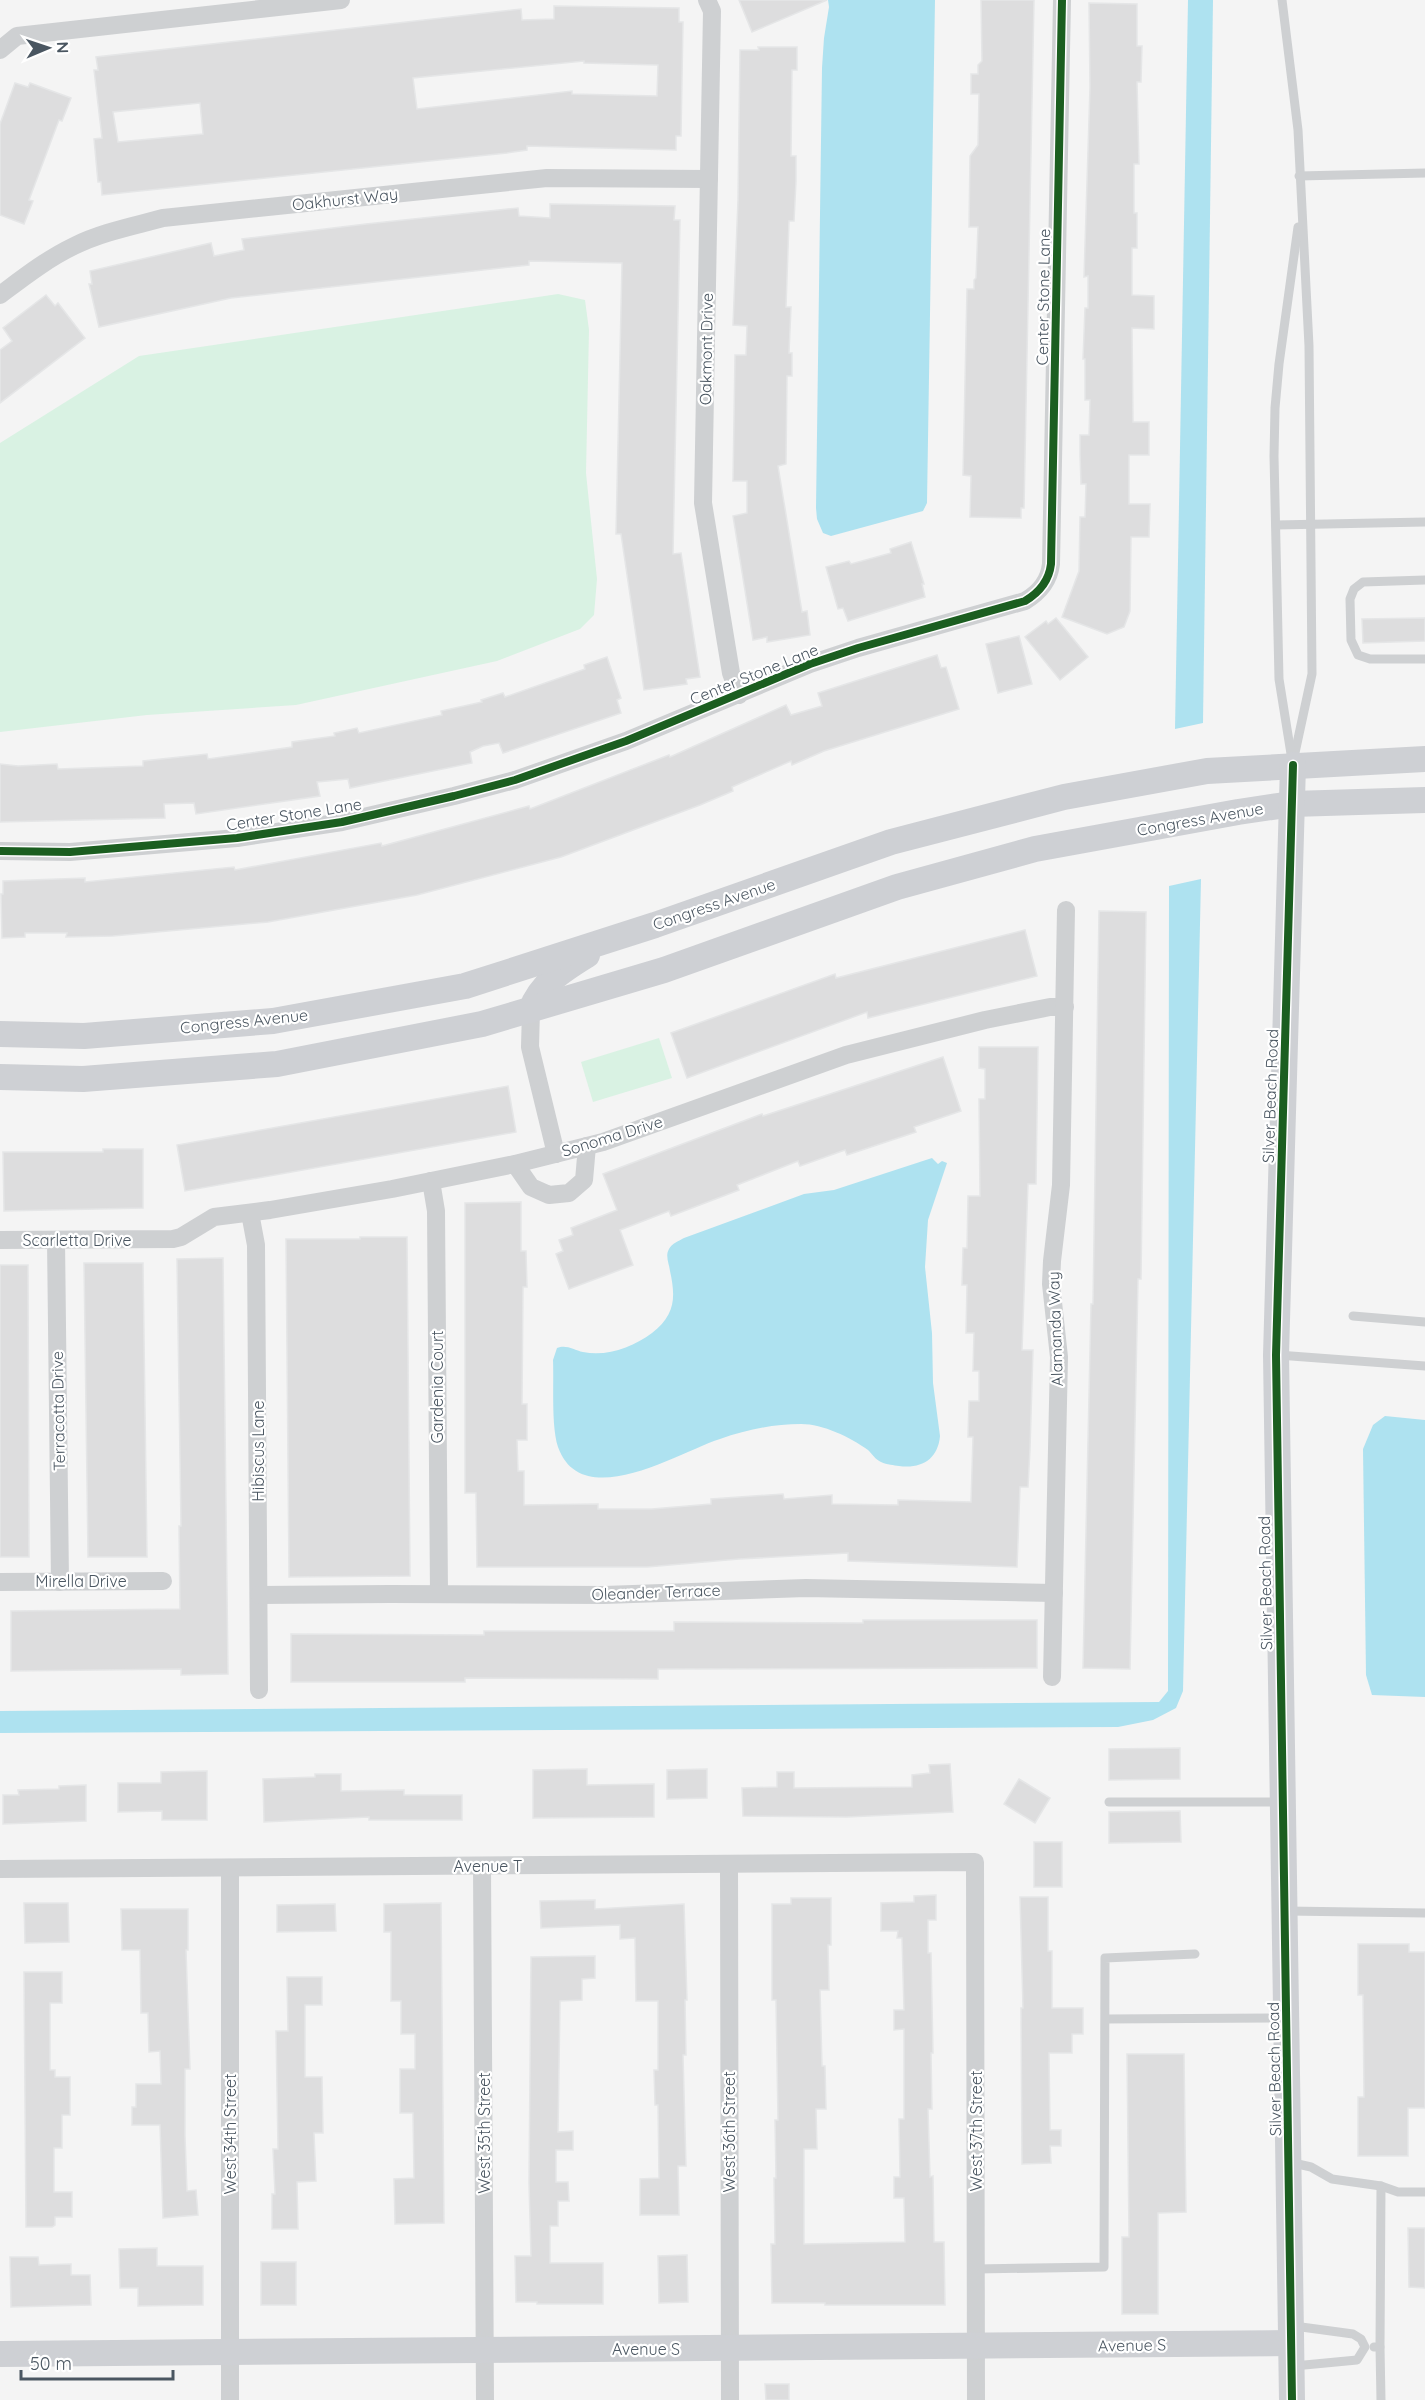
<svg xmlns="http://www.w3.org/2000/svg" width="1425" height="2400" viewBox="0 0 1425 2400" font-family="Quicksand,sans-serif">
  <rect width="100%" height="100%" fill="#f4f4f4"/>
  <g fill="#d9f2e3">
    <path d="M558 294 585 300 589 330 586 473 597 579 594 615 580 629 497 661 296 705 147 715 0 732V443L139 356Z"/>
    <path d="M659 1038 672 1078 593 1102 581 1062Z"/>
  </g>
  <g fill="#aee2f0">
    <path d="M828 0H935L927 503 923 511 831 536 823 533 817 519 816 508 822 68 824 38 829 7Z"/>
    <path d="M1188 0H1213L1203 723 1175 729Z"/>
    <path d="M1201 879 1183 1691 1176 1708 1153 1720 1118 1727 0 1733V1711L1159 1702 1168 1691 1169 886Z"/>
    <path d="M932 1158 938 1164 942 1161 947 1163 928 1220 925 1267 932 1333 933 1383 940 1436C938 1459 922 1469 899 1466 894 1465 887 1465 881 1462 876 1460 872 1454 868 1450 850 1437 823 1424 801 1424 773 1424 746 1430 720 1439 679 1452 582 1514 558 1447 551 1426 554 1384 553 1360L557 1348C566 1344 574 1350 583 1352 607 1357 633 1347 652 1333 675 1315 676 1298 670 1271 669 1263 665 1256 669 1249 672 1243 679 1241 684 1238L804 1194 834 1190Z"/>
    <path d="M1385 1416 1425 1420V1697L1372 1695 1366 1675 1363 1449 1373 1425Z"/>
  </g>
  <g fill="#ddddde" stroke="#e5e6e7" stroke-width="1.5" fill-rule="evenodd">
    <path d="M739 0H827L752 32Z"/>
    <path d="M981 0H1034L1024 508H1021V518L970 517 971 476 963 475 967 289H974V280L976 278 978 227H969L970 156 978 145 979 94H971V74H978V65L982 61Z"/>
    <path d="M1089 3 1137 4V46H1142L1141 82H1137L1139 164H1134V213H1137V248H1132V295L1154 296V329L1132 328 1133 422H1149V455H1129V504H1150L1149 537H1131L1130 611 1124 627 1107 634 1062 617 1079 571 1080 517H1085L1086 484H1081L1080 454V435H1089L1090 400H1085V359H1083L1085 308H1088V276L1084 277 1090 87Z"/>
    <path d="M554 6 679 8V22H683L681 136H676V150L527 146V150L507 153 102 195 101 182H98L94 139 102 138 94 70H98L96 57 521 9 522 20 554 19ZM584 61V63L658 65 657 96 572 94V91L417 109 413 78ZM200 103 203 134 118 142 113 112Z"/>
    <path d="M758 47H797V70H792L791 156H796V181L794 221H789L786 307H791L789 353H792V376H787L786 464 778 466 802 612 807 611 810 635 767 642V637L753 640 733 516 747 513V481H733L735 355H746L747 326 733 325 738 200 740 50H759Z"/>
    <path d="M15 83 28 87 30 83 71 98 62 121 59 120 29 200 33 201 24 224 0 215V124Z"/>
    <path d="M550 204 675 206 674 220H680L673 554 681 553 700 677 686 679 687 684 644 690 621 534H616L622 263 529 261V265L231 298 99 327 89 284H92L90 271 211 243 214 256 244 250 242 239 366 224 518 208 519 216 550 218Z"/>
    <path d="M46 295 55 306 58 303 85 338 0 403V350L12 341 3 328Z"/>
    <path d="M911 542 924 584H922L925 597 848 621 843 608 838 609 826 567 849 561 851 564 891 553 890 549Z"/>
    <path d="M1056 618 1088 657 1060 680 1025 637 1046 621 1048 624Z"/>
    <path d="M1425 618V641L1363 643 1362 619Z"/>
    <path d="M1019 636 1032 684 998 693 986 644Z"/>
    <path d="M937 655 941 668 946 667 959 709 824 751 792 765 791 761 732 787 733 791 700 805 561 857 417 895 268 922 113 936 66 937 67 933H25V937L2 938 1 894H3V881L85 878V882L234 867 235 870 381 843 382 846 529 806 530 809 669 755 670 757 786 705 791 715 822 706 818 693Z"/>
    <path d="M607 657 621 698 617 700 621 713 503 753 499 743 483 746 470 752 472 763 350 788 348 779 317 782 320 796 196 814 194 803 164 804 165 818 0 822V764L18 766 57 764 58 769 143 766V761L207 754 208 759 292 747V742L335 736 334 733 357 728 359 733 442 715 441 711 482 702 481 700 503 693 505 697 585 669 584 665Z"/>
    <path d="M1099 911 1146 912 1141 1279H1138L1130 1669 1083 1668 1091 1304H1093Z"/>
    <path d="M1025 930 1037 976 868 1018 867 1012 687 1078 671 1033 835 974 836 978Z"/>
    <path d="M979 1047H1038L1036 1184H1028L1022 1350H1033L1030 1449 1028 1487H1020L1017 1567 848 1561V1553L739 1559 647 1567H477L476 1493H465V1203L521 1202V1251H526L527 1287H523L522 1404H527V1440H517L518 1471H524V1505L598 1504V1509H652L711 1504V1499L783 1494 784 1499 832 1495V1504L898 1505V1500L971 1502 973 1437H968L969 1401H979V1371H973L974 1333H966L967 1285H962L963 1248H967L968 1196H980L979 1099H985V1069L979 1068Z"/>
    <path d="M943 1057 961 1111 914 1127 916 1132 847 1155 845 1150 800 1166 798 1161 737 1185 739 1190 671 1216 669 1211 620 1230 633 1265 569 1289 556 1254 563 1251 559 1240 573 1235 571 1228 617 1210 603 1174 762 1114 763 1116Z"/>
    <path d="M508 1086 516 1132 185 1191 177 1145Z"/>
    <path d="M103 1149H143V1208L4 1211 3 1152H103Z"/>
    <path d="M360 1237H407L410 1576 289 1577 286 1239H360Z"/>
    <path d="M223 1258 228 1674 181 1675V1669L11 1671V1611L180 1609 179 1526H181L177 1259Z"/>
    <path d="M84 1263H143L147 1557H88Z"/>
    <path d="M0 1265H28L29 1557H0Z"/>
    <path d="M863 1620H1037V1668L658 1669V1679L465 1678V1682H291V1634L484 1635V1631H674V1622L863 1623Z"/>
    <path d="M1180 1748V1779L1109 1780V1749Z"/>
    <path d="M950 1764 953 1812 847 1817 743 1816 742 1788 777 1787V1772H794V1788L912 1787V1775L930 1773 929 1765Z"/>
    <path d="M587 1769V1785L654 1784V1817L533 1818V1770Z"/>
    <path d="M707 1769V1798L667 1799V1770Z"/>
    <path d="M207 1771V1820H162V1811L118 1812V1783H161V1772Z"/>
    <path d="M315 1774H341V1791L404 1790V1795H462V1820H369V1817L264 1822 263 1779 315 1777Z"/>
    <path d="M1019 1779 1050 1798 1035 1823 1004 1804Z"/>
    <path d="M86 1785V1821L3 1824V1795H19L18 1790 59 1789V1786Z"/>
    <path d="M1180 1811 1181 1842 1109 1843V1812Z"/>
    <rect x="1034" y="1842" width="28" height="45"/>
    <path d="M936 1895V1920H928V1953H931L933 2053H931L932 2109H928L930 2177 933 2176 934 2242H944L945 2305H825V2303H772L771 2244H775L774 2178H776L775 2120H778L776 2000H772V1904H791V1898H831V1945H828L829 1990H820L822 2066H825L826 2109H816L817 2149H804V2244L905 2242 904 2198H894V2177H900L899 2119H904V2029L894 2030V2010H904L902 1938H897L898 1931H881V1903L914 1902V1896Z"/>
    <path d="M1020 1897H1048V1951H1052V2008H1083V2034H1072V2053H1049L1050 2130H1061V2146H1050L1051 2163 1022 2164 1021 2008H1023Z"/>
    <path d="M595 1900V1909L684 1904 687 2000H685L686 2055H683L686 2166H678L679 2215H640V2179L659 2178 658 2105H655L654 2070H658V2001H636L635 1938 620 1939V1925L541 1928 540 1901Z"/>
    <path d="M24 1903H68L69 1942 25 1943Z"/>
    <path d="M441 1903 444 2223 395 2224 394 2179 414 2178 413 2113H400V2069H415V2034H401V2001H391V1932H384V1904Z"/>
    <path d="M335 1904 336 1931 277 1932V1905Z"/>
    <path d="M121 1909H188V1950H186L190 2069H185V2136L187 2191 196 2190 198 2215 163 2218 160 2125H132V2107H136V2084H161L160 2051 149 2052 148 2013H141L140 1950H122Z"/>
    <path d="M1358 1944H1409V1952H1425V2108H1408V2156H1358V2097H1364L1363 1995H1358Z"/>
    <path d="M595 1956V1978L582 1979V2000L560 2001 558 2132 573 2131V2150H556V2182H568L569 2201H558V2226H550V2263H603V2304H537V2302H516L515 2256H531L529 2183 531 1957Z"/>
    <path d="M24 1972H62V2003H50V2070H55V2077H70V2115H62V2148H54V2192H72V2217H55V2225L52 2227H26Z"/>
    <path d="M287 1977H322V2005H305V2077H322L323 2133H314L316 2181 297 2182 298 2229H272V2194H275L273 2149H278L276 2031H288Z"/>
    <path d="M1127 2054H1184L1186 2212 1158 2213V2314H1122V2237H1129Z"/>
    <path d="M1408 2228H1425V2288L1409 2287Z"/>
    <path d="M157 2248V2266H203V2305L138 2306V2288H120L119 2249Z"/>
    <path d="M687 2255 688 2302 659 2303 658 2256Z"/>
    <path d="M10 2257H38L39 2265 71 2264V2275H90L91 2305 11 2307Z"/>
    <rect x="261" y="2262" width="35" height="43"/>
    <path d="M765 2384H789V2400H766Z"/>
  </g>
  <g fill="none" stroke-linecap="round" stroke-linejoin="round">
    <g stroke="#ced0d2" stroke-width="9">
      <path d="M1282 0 1298 130 1309 346 1312 674 1293 762"/>
      <path d="M1299 176 1425 173"/>
      <path d="M1276 525 1425 522"/>
      <path d="M1425 580 1363 582 1354 589 1350 599 1351 640 1358 655 1370 659H1425"/>
      <path d="M1292 760 1279 679 1274 456 1275 408 1279 364 1298 227"/>
      <path d="M1353 1316 1425 1322"/>
      <path d="M1278 1355 1425 1366"/>
      <path d="M1109 1802H1281"/>
      <path d="M1287 1911 1425 1913"/>
      <path d="M1106 2019 1283 2018"/>
      <path d="M1289 2162 1311 2167 1332 2179 1381 2186 1398 2192H1425"/>
      <path d="M976 2269 1104 2267 1105 1958 1195 1954"/>
      <path d="M1294 2326 1353 2334 1361 2339 1365 2347 1357 2360 1294 2366"/>
      <path d="M1374 2347H1380L1381 2400"/>
      <path d="M1380 2347 1381 2186"/>
    </g>
    <g stroke="#ced0d2" stroke-width="18">
      <path d="M707 0 712 11 703 503 731 673 739 695"/>
      <path d="M0 50 17 36 341 0"/>
      <path d="M0 295C24 277 47 259 74 246 102 232 134 226 163 218L547 178 709 179"/>
      <path d="M0 851 70 852 237 838 342 822 454 796 515 780 626 741 810 664 858 648 1025 601C1040 592 1049 581 1051 564L1062 0"/>
      <path d="M531 1010 530 1047 556 1154"/>
      <path d="M515 1164 531 1187 549 1195 569 1193 584 1180 587 1146"/>
      <path d="M431 1181 436 1211 439 1594"/>
      <path d="M250 1213 256 1245 259 1690"/>
      <path d="M0 1240 173 1239 181 1237 214 1217 270 1210 392 1189 515 1164 603 1142 846 1055 985 1020 1050 1007H1065"/>
      <path d="M56 1240 60 1582"/>
      <path d="M0 1582 163 1581"/>
      <path d="M259 1595 390 1594 604 1595 806 1588 1054 1593"/>
      <path d="M1052 1677 1059 1357 1051 1284 1052 1261 1061 1185 1066 910"/>
      <path d="M729 1864 730 2400"/>
      <path d="M482 1866 485 2400"/>
      <path d="M230 1868V2400"/>
      <path d="M0 1869 975 1862 976 2400"/>
    </g>
    <g stroke="#ced0d4" stroke-width="26">
      <path d="M531 1010C541 983 563 970 587 955"/>
      <path d="M0 1034 84 1036 273 1021 465 986 655 925 891 842 1064 797 1207 771 1425 759"/>
      <path d="M0 1077 83 1079 277 1064 482 1024 664 970 897 887 1035 849 1238 812 1292 804 1425 800"/>
      <path d="M0 2354 1291 2343"/>
      <path d="M1292 2400 1276 1355 1293 765"/>
    </g>
    <g stroke="#fff" stroke-width="11">
      <g id="cycleway">
        <path d="M0 851 70 852 237 838 342 822 454 796 515 780 626 741 810 664 858 648 1025 601C1040 592 1049 581 1051 564L1062 0"/>
        <path d="M1292 2400 1276 1355 1293 765"/>
      </g>
    </g>
    <use href="#cycleway" stroke="#1b5e20" stroke-width="8"/>
  </g>
  <g text-anchor="middle" stroke-width="4.5" stroke-linejoin="round" paint-order="stroke">
    <g font-size="16" fill="#4a5661" stroke="#fff">
      <text transform="translate(345 199) rotate(-6)" y="6">Oakhurst Way</text>
      <text transform="translate(1043 297) rotate(-89)" y="6">Center Stone Lane</text>
      <text transform="translate(706 349) rotate(-89)" y="6">Oakmont Drive</text>
      <text transform="translate(754 674) rotate(-22)" y="6">Center Stone Lane</text>
      <text transform="translate(294 814) rotate(-9)" y="6">Center Stone Lane</text>
      <text transform="translate(1200 819) rotate(-10)" y="6">Congress Avenue</text>
      <text transform="translate(714 904) rotate(-19)" y="6">Congress Avenue</text>
      <text transform="translate(244 1021) rotate(-6)" y="6">Congress Avenue</text>
      <text transform="translate(1270 1096) rotate(-88)" y="6">Silver Beach Road</text>
      <text transform="translate(612 1136) rotate(-17)" y="6">Sonoma Drive</text>
      <text x="77" y="1246">Scarletta Drive</text>
      <text transform="translate(1055 1329) rotate(-92)" y="6">Alamanda Way</text>
      <text transform="translate(437 1387) rotate(-90)" y="6">Gardenia Court</text>
      <text transform="translate(58 1411) rotate(-91)" y="6">Terracotta Drive</text>
      <text transform="translate(258 1451) rotate(-90)" y="6">Hibiscus Lane</text>
      <text x="81" y="1587">Mirella Drive</text>
      <text transform="translate(1265 1583) rotate(-91)" y="6">Silver Beach Road</text>
      <text transform="translate(656 1592) rotate(-2)" y="6">Oleander Terrace</text>
      <text x="488" y="1872">Avenue T</text>
      <text transform="translate(1274 2069) rotate(-91)" y="6">Silver Beach Road</text>
      <text transform="translate(976 2131) rotate(-90)" y="6">West 37th Street</text>
      <text transform="translate(729 2132) rotate(-90)" y="6">West 36th Street</text>
      <text transform="translate(484 2133) rotate(-90)" y="6">West 35th Street</text>
      <text transform="translate(230 2134) rotate(-90)" y="6">West 34th Street</text>
      <text transform="translate(1132 2345) rotate(-1)" y="6">Avenue S</text>
      <text x="646" y="2355">Avenue S</text>
    </g>
  </g>
  <g transform="translate(48 48) rotate(88)" stroke="#ffffff" stroke-width="4.5" paint-order="stroke">
  <path d="M0-4.5L10 22L0 15L-10 22Z" fill="#4a5661"/>
  <text y="-9" font-size="16" font-weight="bold" text-anchor="middle" fill="#4a5661">N</text>
  </g>
  <path d="M21 2370v9h152v-9" fill="none" stroke="#4a5661" stroke-width="3"/>
  <text x="30" y="2370" font-size="18" fill="#4a5661" stroke="#ffffff" stroke-width="4.5" paint-order="stroke">50 m</text>
</svg>
